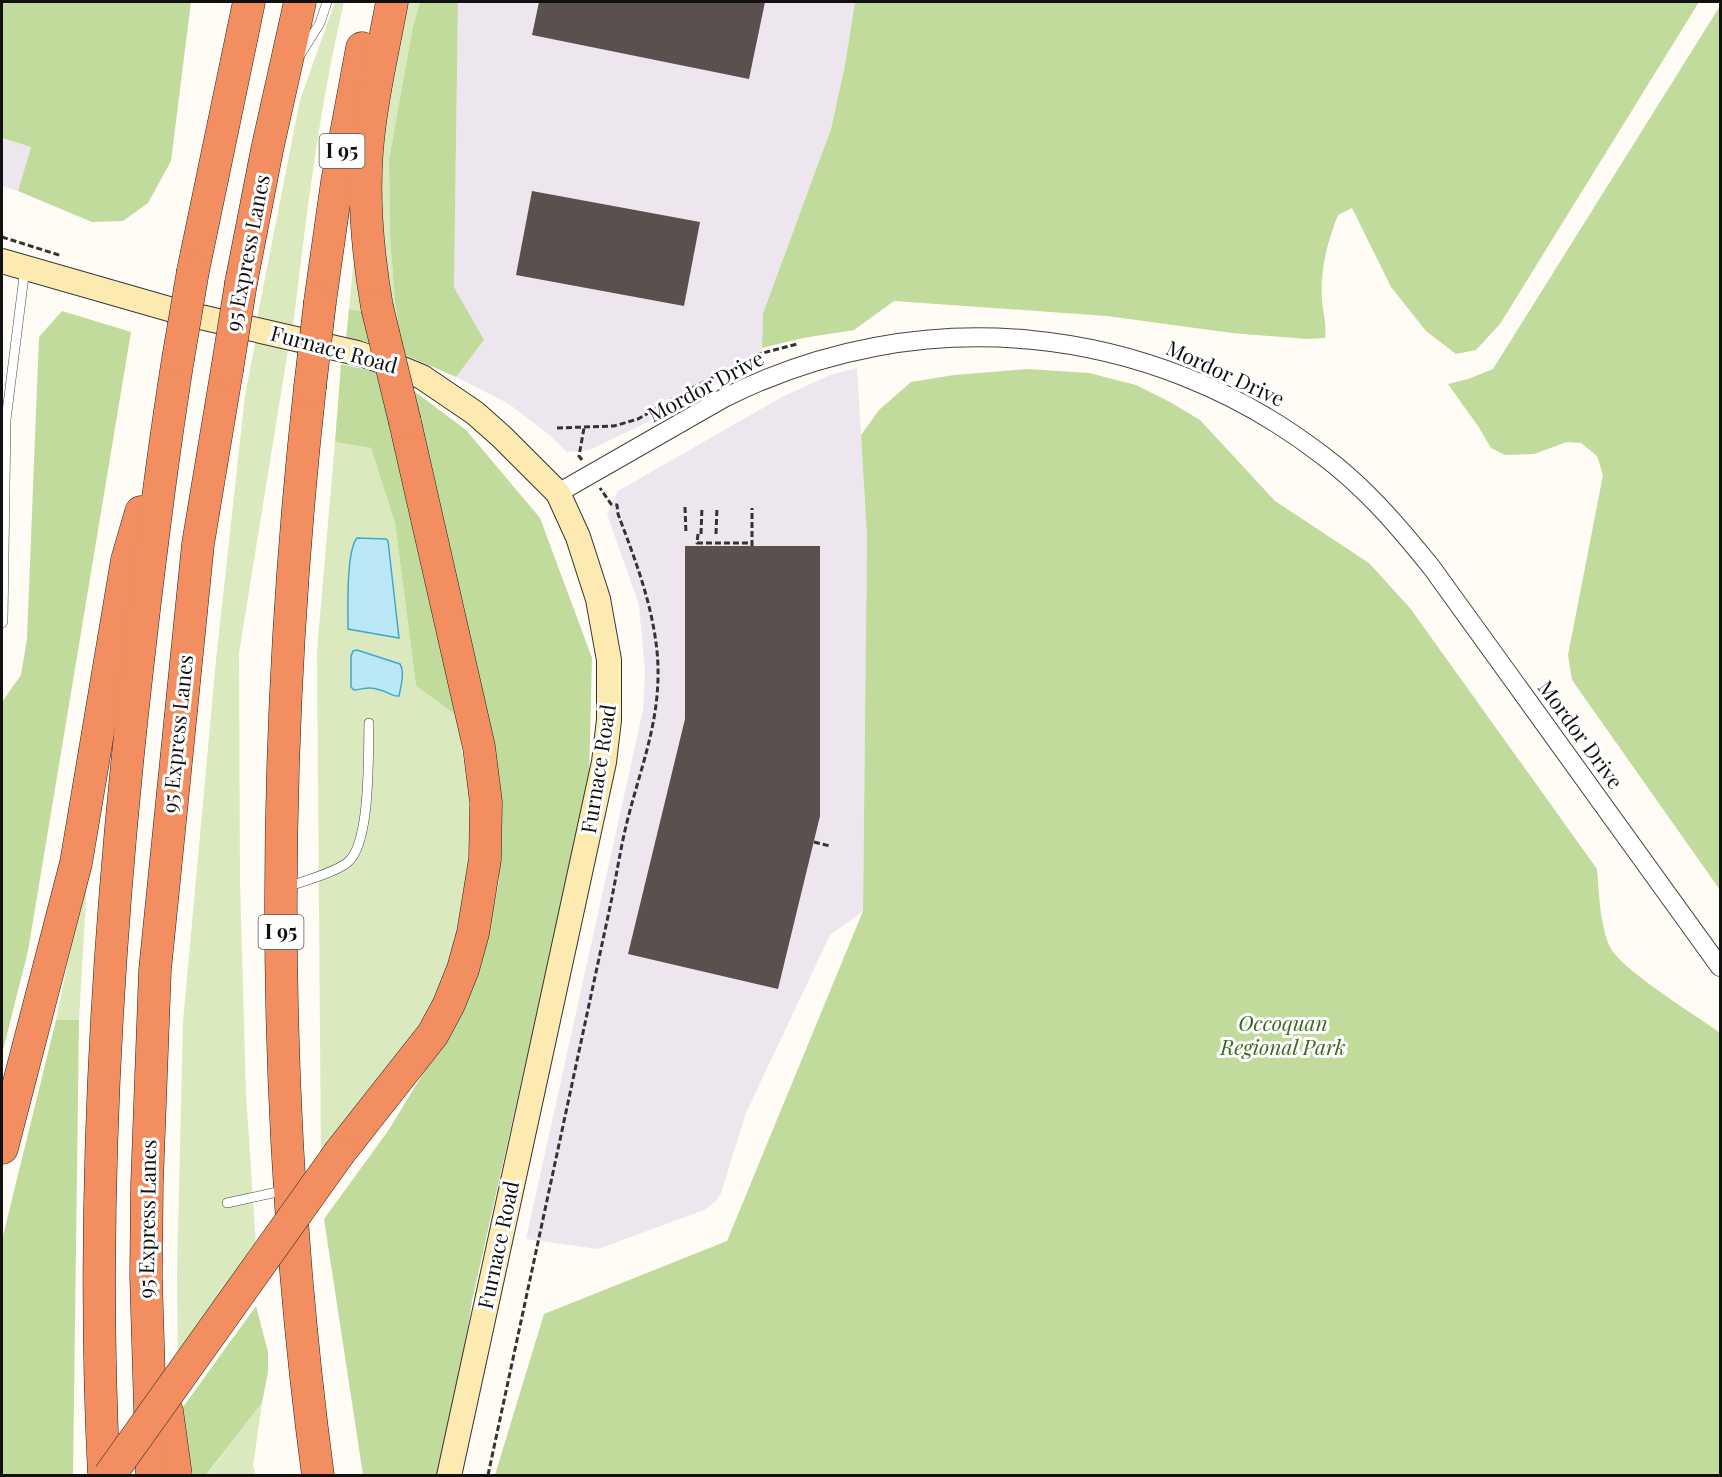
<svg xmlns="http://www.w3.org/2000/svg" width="1722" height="1477" viewBox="0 0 1722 1477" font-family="'Playfair Display',serif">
  <rect width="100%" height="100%" fill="#fffbf5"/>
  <g fill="#ede6ef">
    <path d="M458 2H855L845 65 831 129 763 312 762 357 666 413 590 450 567 452 547 433 509 404 456 377 484 340 454 287Z"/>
    <path d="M2 138 31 147 18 191 2 186Z"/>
    <path d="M857 368 867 536 863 911 830 935 746 1113 721 1193 716 1201 704 1210 598 1249 526 1239 643 710 645 671 639 605 607 514 618 491 782 397 830 375Z"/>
  </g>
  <g fill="#dbeabe">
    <path d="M335 2H344C319 108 306 218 293 327L257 319 300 100Z"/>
    <path d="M408 2H420L413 26 389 159 390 236 395 303 403 354 387 292 379 199 386 111 396 53Z"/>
    <path d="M355 248 368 312 349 309Z"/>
    <path d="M256 338 288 350 239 653 240 882 246 1094 256 1246 178 1368 177 1274 183 1022 216 660 245 396Z"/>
    <path d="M335 442 371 448 395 523 416 686 456 715 469 792V855L463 920 434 1005 321 1162 317 651Z"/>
    <path d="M88 864 79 1020H56Z"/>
    <path d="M262 1403 253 1466 256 1475 206 1476Z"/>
  </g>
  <g fill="#c1db9d">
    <path d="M2 2H191L171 161 148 203 123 221 92 222 18 191 31 147 2 138Z"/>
    <path d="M420 2H458L454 287 484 340 456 377 403 354 395 303 390 236 389 159 413 26Z"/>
    <path d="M855 2H1699L1500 324 1476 350 1456 354 1426 331 1391 287 1352 208 1338 215C1327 243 1320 270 1322 300 1323 313 1327 324 1325 338L1307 339 1232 333 1107 316 894 301 854 330 803 338 762 348 763 313 831 129 845 65Z"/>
    <path d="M1720 6V890L1572 680 1568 655 1603 475 1597 456 1581 443 1567 442 1534 454 1505 455 1491 448 1478 426 1448 384 1468 379 1493 369Z"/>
    <path d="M349 309 368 312 373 343 346 339Z"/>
    <path d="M62 311 131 332 28 951 2 1054V702L21 675 27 639 39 337Z"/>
    <path d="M341 364 376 372 414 519 456 715 416 686 395 523 371 448 335 442Z"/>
    <path d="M1027 369 1089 373 1136 385 1170 402 1200 420 1275 501 1369 563 1410 608 1597 869C1599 893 1600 925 1610 947 1620 969 1697 1016 1720 1033V1475H495L544 1314 727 1241 863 911 867 536 861 435 879 410 911 382 954 375Z"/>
    <path d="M414 391 466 430 540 518 592 658 589 779 472 1301 445 1475H363L324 1219 388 1131 458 1016 486 944 499 881 500 782Z"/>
    <path d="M56 1020H79L73 1475H2V1240Z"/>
    <path d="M256 1306 268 1352V1372L262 1403 206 1475H194L188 1462 183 1407Z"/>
  </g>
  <g fill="#bae8f6" stroke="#42a8cc" stroke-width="1.5">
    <path d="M357 538 386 539 388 541 399 638 348 629C348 609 346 551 357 538Z"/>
    <path d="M357 650 400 664C405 672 401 686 399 696 392 697 387 691 380 690 368 686 365 689 354 690L351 687V656L353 651Z"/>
  </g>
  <g fill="#5a504d">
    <path d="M539 2H765L749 79 532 35Z"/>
    <path d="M532 191 700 222 684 306 516 275Z"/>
    <path d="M685 546H820V816L778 989 628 954 685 719Z"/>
  </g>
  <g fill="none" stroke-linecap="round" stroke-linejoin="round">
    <g stroke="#444" stroke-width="10">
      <g id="service">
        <path d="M300 55 320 23 327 2"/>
        <path d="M2 623 3 621 6 420 25 268"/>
        <path d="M288 887C303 881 337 872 348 862 371 842 368 755 369 723"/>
        <path d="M227 1203 286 1190"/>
      </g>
    </g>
    <g stroke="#444" stroke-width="20">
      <path id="minor" d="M558 493 724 398C919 300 1149 322 1322 455 1365 487 1399 527 1432 568L1720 967"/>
    </g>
    <g stroke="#333" stroke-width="26">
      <path id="secondary" d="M2 261 183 313 357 353 391 364 422 377 475 413 502 437 558 493 578 537 598 599 609 660V720L604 762 449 1476"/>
    </g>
    <g stroke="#222" stroke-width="33">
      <g id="motorway">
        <path d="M193 271 249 2"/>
        <path d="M241 283 267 150 300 2"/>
        <path d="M320 302 337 182 362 48"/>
        <path d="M377 307C368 255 363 203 367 151 371 101 383 51 392 2"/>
        <path d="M310 387C270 749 270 1114 318 1476"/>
        <path d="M2 1148 76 863 127 560 141 512"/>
        <path d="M340 1152 433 1034 449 1004 463 969 473 933 485 859 486 802 479 747 405 422"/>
        <path d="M167 1411 176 1476"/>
        <path d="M104 1476C91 1222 105 968 132 716 145 597 159 478 178 359"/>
        <path d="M152 1476 146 1276 147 1183 155 970 198 544 227 370"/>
      </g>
    </g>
    <g stroke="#333" stroke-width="3" stroke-dasharray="6 3" stroke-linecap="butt">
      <path d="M2 237 62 256"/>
      <path d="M557 428 614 426 638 419 696 386 759 354 797 344"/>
      <path d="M582 460 579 456 584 428"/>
      <path d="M685 507 686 534"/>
      <path d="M698 534 697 543H752"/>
      <path d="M701 534 702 507"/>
      <path d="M716 534 717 507"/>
      <path d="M752 546V508"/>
      <path d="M814 842 830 846"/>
      <path d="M488 1475 610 907C616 879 620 850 627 822 642 762 663 715 657 651 652 603 635 559 618 514L617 505 611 504 600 488"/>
    </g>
    <use href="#service" stroke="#fff" stroke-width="9"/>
    <use href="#minor" stroke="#fff" stroke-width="18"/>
    <use href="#secondary" stroke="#fdeab1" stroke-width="24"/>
    <use href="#motorway" stroke="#f28e60" stroke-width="32"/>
    <g stroke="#222" stroke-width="33" stroke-linecap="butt">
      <g id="motorway-bridge">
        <path d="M377 307 405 422"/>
        <path d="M178 359 193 271"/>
        <path d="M227 370 241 283"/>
        <path d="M310 387 320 302"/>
        <path d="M109 1476 340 1152"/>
      </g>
    </g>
    <use href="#motorway-bridge" stroke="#f28e60" stroke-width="32"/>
  </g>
  <g text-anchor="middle" stroke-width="6" stroke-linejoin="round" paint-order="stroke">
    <g fill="#fff" stroke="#585858" stroke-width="1.5">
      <rect x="319.5" y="134" width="45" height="34" rx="4.5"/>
      <rect x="258.5" y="915" width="45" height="34" rx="4.5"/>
    </g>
    <g font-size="20" font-weight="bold" fill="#111">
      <text x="342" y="158">I 95</text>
      <text x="281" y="939">I 95</text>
    </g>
    <g font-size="21" fill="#111" stroke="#fff">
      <text transform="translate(248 253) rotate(-79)" y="7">95 Express Lanes</text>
      <text transform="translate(334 350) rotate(15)" y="7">Furnace Road</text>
      <text transform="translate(1225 374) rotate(25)" y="7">Mordor Drive</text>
      <text transform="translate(706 387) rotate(-28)" y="7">Mordor Drive</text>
      <text transform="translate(178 734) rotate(-84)" y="7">95 Express Lanes</text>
      <text transform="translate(1580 735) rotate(54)" y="7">Mordor Drive</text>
      <text transform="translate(599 769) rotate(-81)" y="7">Furnace Road</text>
      <text transform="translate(148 1219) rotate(-89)" y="7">95 Express Lanes</text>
      <text transform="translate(499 1245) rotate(-78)" y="7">Furnace Road</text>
    </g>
    <g font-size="21" font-style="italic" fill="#3a6921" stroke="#fff">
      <text x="1283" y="1031">Occoquan<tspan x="1283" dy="24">Regional Park</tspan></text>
    </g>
  </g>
  <rect width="1722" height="1477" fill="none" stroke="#111111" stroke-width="6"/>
</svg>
